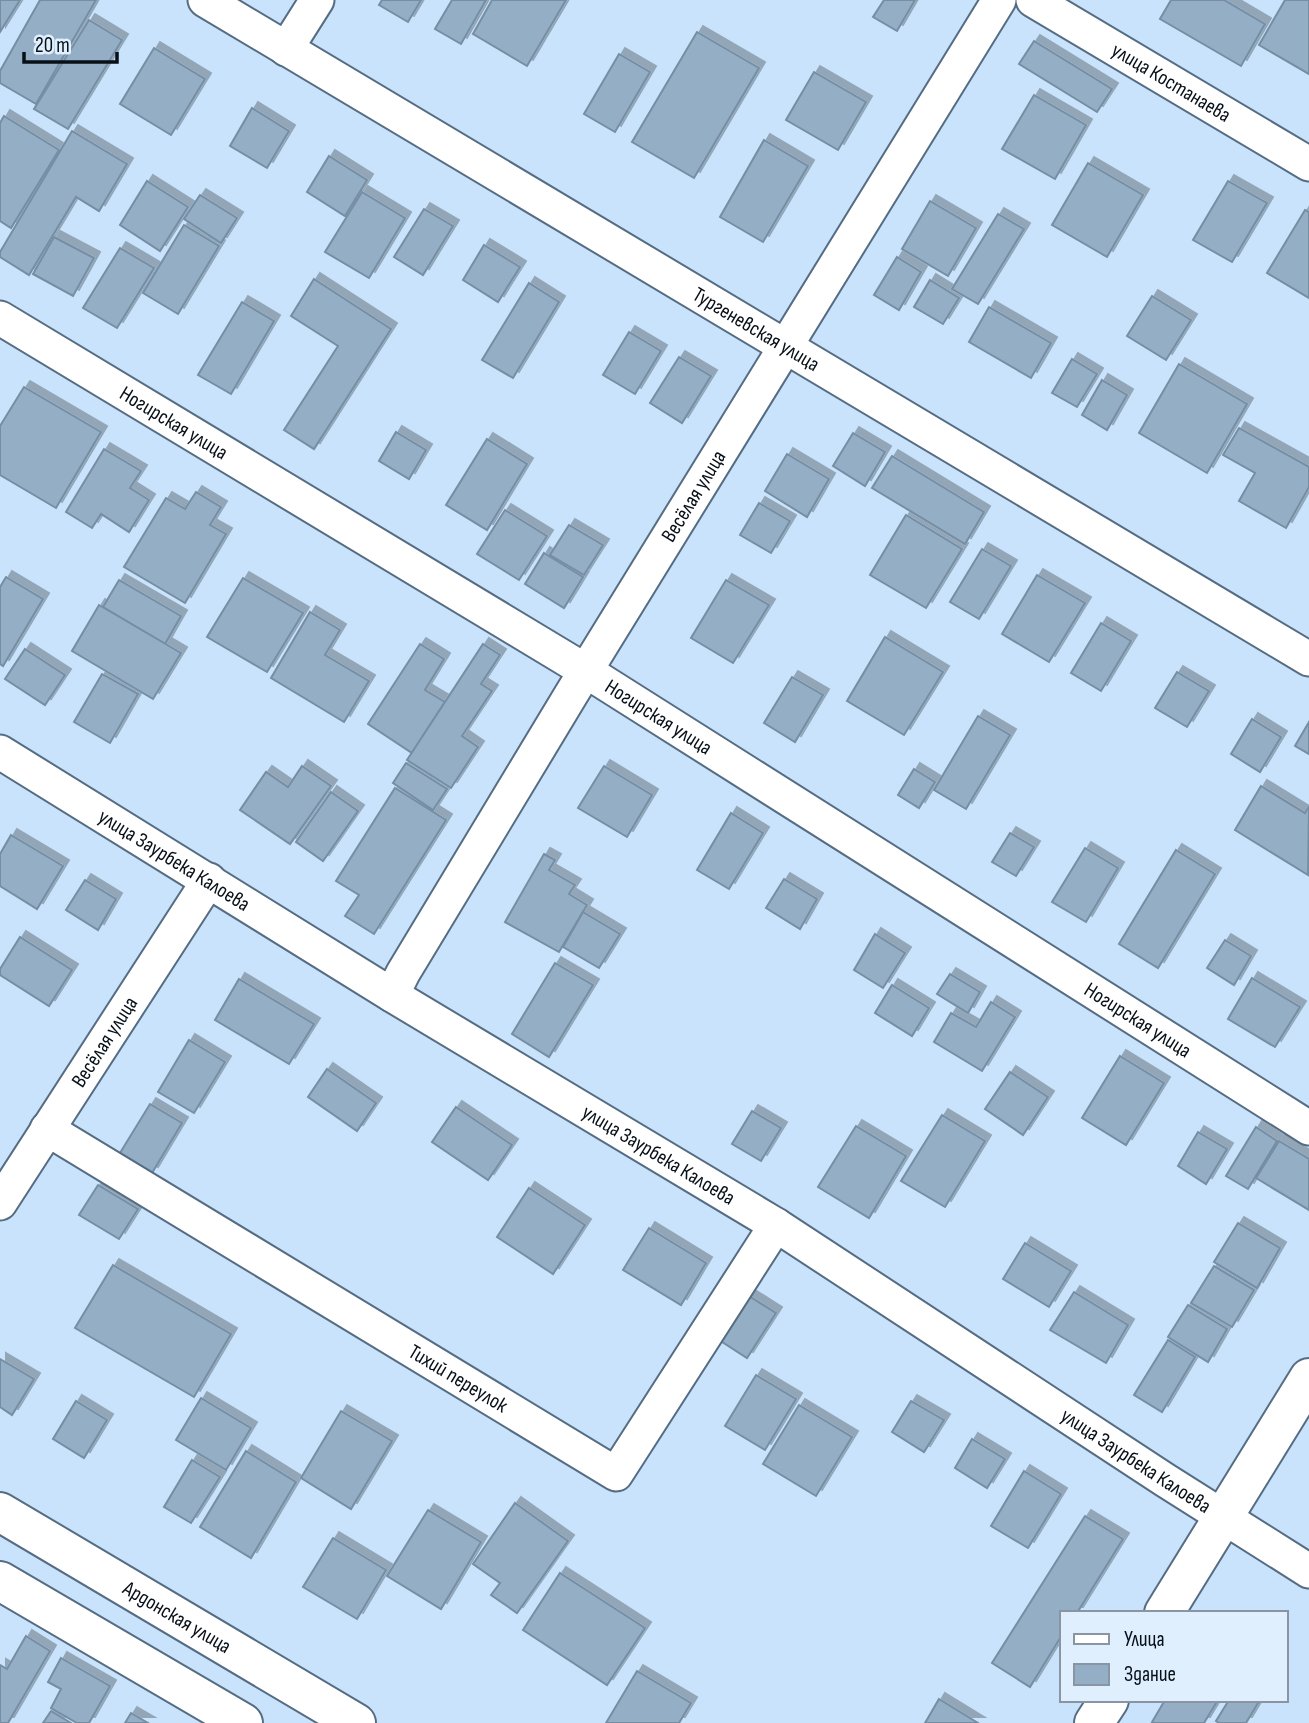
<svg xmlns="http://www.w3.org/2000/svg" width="1309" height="1723" viewBox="0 0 1309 1723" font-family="'Sofia Sans Condensed',sans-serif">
  <defs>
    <filter id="shadow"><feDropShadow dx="6" dy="-6" stdDeviation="0" flood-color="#0004"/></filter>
  </defs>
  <rect width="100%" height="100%" fill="#c8e3fb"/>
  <g fill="#94aec5" stroke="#758ea4" stroke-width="2" filter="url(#shadow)">
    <path d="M0 0H20L0 32Z"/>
    <path d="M40 0H96L36 104 0 83V71Z"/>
    <path d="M382 0H421L408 22 379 5Z"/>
    <path d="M452 0H486L461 44 435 29Z"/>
    <path d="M492 0H566L527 66 473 34Z"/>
    <path d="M884 0H915L897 31 873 17Z"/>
    <path d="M1171 0H1224L1265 24 1241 66 1160 19Z"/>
    <path d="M1285 0H1309V74L1259 45Z"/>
    <path d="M89 20 122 40 68 129 34 109Z"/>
    <path d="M697 32 759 68 694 178 632 142Z"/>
    <path d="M1034 41 1112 89 1097 112 1019 64Z"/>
    <path d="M154 48 205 79 171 135 120 104Z"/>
    <path d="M619 54 650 72 615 132 584 114Z"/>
    <path d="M814 72 866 102 838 150 786 120Z"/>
    <path d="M1034 95 1086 125 1055 179 1002 149Z"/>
    <path d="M252 108 289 131 267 168 230 146Z"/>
    <path d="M4 116 59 150 11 228 0 221V123Z"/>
    <path d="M72 131 127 164 99 211 76 197 29 275 0 257V252Z"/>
    <path d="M764 140 808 166 763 242 720 217Z"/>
    <path d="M329 156 367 180 345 216 307 192Z"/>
    <path d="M1088 163 1143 195 1107 257 1052 225Z"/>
    <path d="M147 181 188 207 160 251 120 225Z"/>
    <path d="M1228 181 1267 203 1232 262 1193 240Z"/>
    <path d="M362 192 405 218 369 278 325 252Z"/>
    <path d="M200 195 237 218 221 243 184 219Z"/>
    <path d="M930 201 976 228 948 276 902 249Z"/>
    <path d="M424 209 453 226 423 275 394 257Z"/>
    <path d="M1305 210 1309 212V298L1267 273Z"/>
    <path d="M998 214 1024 229 978 304 952 289Z"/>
    <path d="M184 225 219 246 178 314 143 293Z"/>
    <path d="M54 237 94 258 73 296 33 274Z"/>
    <path d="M484 245 520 267 498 302 463 280Z"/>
    <path d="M120 248 154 268 117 328 83 308Z"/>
    <path d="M897 257 921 272 899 310 874 295Z"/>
    <path d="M314 279 391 329 314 449 284 430 338 346 291 316Z"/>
    <path d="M930 280 959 298 943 324 914 307Z"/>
    <path d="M529 283 559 302 513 378 482 360Z"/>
    <path d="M1152 296 1191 320 1166 360 1127 336Z"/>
    <path d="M242 302 274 321 231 394 198 375Z"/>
    <path d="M989 307 1051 343 1031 378 969 342Z"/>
    <path d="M629 332 661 351 635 394 603 375Z"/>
    <path d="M679 357 711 376 682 423 650 403Z"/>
    <path d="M1072 359 1097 374 1077 407 1052 393Z"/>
    <path d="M1179 364 1247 404 1207 473 1139 433Z"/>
    <path d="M1102 380 1127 395 1107 430 1082 415Z"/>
    <path d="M24 387 101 432 56 508 0 475V426Z"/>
    <path d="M1239 428 1309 467V487L1286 528 1239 501 1255 473 1223 455Z"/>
    <path d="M396 432 426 450 409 479 379 461Z"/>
    <path d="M853 433 885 452 865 486 833 466Z"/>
    <path d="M487 439 527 464 487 530 446 505Z"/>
    <path d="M104 449 141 471 130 488 149 500 129 532 101 514 92 528 66 512Z"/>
    <path d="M787 454 829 479 807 517 765 491Z"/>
    <path d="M892 456 984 512 965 544 872 488Z"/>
    <path d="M196 492 221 507 210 525 226 534 185 603 124 567 166 498 185 509Z"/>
    <path d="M759 503 790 521 771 553 740 535Z"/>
    <path d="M505 510 547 536 519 580 477 554Z"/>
    <path d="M906 515 962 549 926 608 870 575Z"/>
    <path d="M569 525 603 545 584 575 550 555Z"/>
    <path d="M982 549 1011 566 979 619 950 602Z"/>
    <path d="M544 553 583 577 564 608 525 584Z"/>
    <path d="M1037 575 1085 603 1049 662 1002 634Z"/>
    <path d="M6 577 43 599 3 666 0 664V587Z"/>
    <path d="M243 578 303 613 267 672 207 637Z"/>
    <path d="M119 580 181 616 165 644 103 607Z"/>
    <path d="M726 580 769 605 733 663 691 638Z"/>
    <path d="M99 605 181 653 153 699 72 651Z"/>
    <path d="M310 612 340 630 325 655 369 681 344 722 271 678Z"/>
    <path d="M1101 623 1131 641 1101 691 1071 673Z"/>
    <path d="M885 637 943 672 904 735 847 701Z"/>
    <path d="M420 644 444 659 425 690 445 702 412 753 368 724Z"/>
    <path d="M483 644 500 655 481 684 492 691 462 736 478 747 451 788 407 760Z"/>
    <path d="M25 649 65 675 45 705 5 679Z"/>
    <path d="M1177 672 1209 691 1187 727 1155 708Z"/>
    <path d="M102 674 138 694 110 743 74 722Z"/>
    <path d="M792 677 823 695 795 742 764 723Z"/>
    <path d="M978 716 1010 735 966 809 934 790Z"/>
    <path d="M1252 719 1281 737 1260 772 1231 754Z"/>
    <path d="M1309 722V754L1295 746Z"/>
    <path d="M406 763 447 789 433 810 393 783Z"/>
    <path d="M302 766 331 786 290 844 240 810 266 772 288 787Z"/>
    <path d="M604 766 652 795 627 837 578 808Z"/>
    <path d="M914 769 935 782 919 808 898 795Z"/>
    <path d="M1261 786 1305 813 1309 806 1308 875 1235 830Z"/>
    <path d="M395 788 446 820 374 934 345 916 359 895 336 881Z"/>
    <path d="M331 792 358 811 323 861 296 842Z"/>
    <path d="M731 813 763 833 729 889 697 870Z"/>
    <path d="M1010 833 1034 847 1016 876 992 862Z"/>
    <path d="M11 835 63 866 37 909 0 886V854Z"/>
    <path d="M1085 848 1118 868 1086 922 1052 902Z"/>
    <path d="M1176 850 1215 874 1158 968 1119 944Z"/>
    <path d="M544 854 555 860 549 870 575 885 569 894 587 905 559 952 505 922Z"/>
    <path d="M784 879 817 899 800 929 766 908Z"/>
    <path d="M85 880 116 899 98 930 66 910Z"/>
    <path d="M583 912 620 934 599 968 563 947Z"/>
    <path d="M875 934 905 953 883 988 854 970Z"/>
    <path d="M20 937 72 970 49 1006 0 975V969Z"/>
    <path d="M1225 940 1251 956 1234 985 1207 968Z"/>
    <path d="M555 963 593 985 549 1057 512 1034Z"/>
    <path d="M950 974 980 992 968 1013 937 994Z"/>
    <path d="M1252 978 1300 1007 1275 1047 1228 1019Z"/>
    <path d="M239 979 314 1024 289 1064 215 1020Z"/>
    <path d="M892 985 929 1008 912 1036 875 1013Z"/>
    <path d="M991 1002 1015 1017 982 1071 934 1042 951 1013 976 1027Z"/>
    <path d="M189 1040 225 1062 194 1113 158 1092Z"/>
    <path d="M1120 1056 1164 1083 1126 1145 1082 1118Z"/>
    <path d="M327 1069 376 1103 357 1131 308 1097Z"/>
    <path d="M1010 1072 1048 1097 1023 1135 985 1109Z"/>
    <path d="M150 1104 182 1123 152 1173 120 1153Z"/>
    <path d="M456 1107 512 1145 488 1180 432 1142Z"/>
    <path d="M752 1111 781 1128 761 1161 732 1144Z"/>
    <path d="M942 1115 985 1141 945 1207 901 1181Z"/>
    <path d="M856 1126 906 1156 869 1218 818 1187Z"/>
    <path d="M1256 1127 1277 1141 1248 1189 1226 1176Z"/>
    <path d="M1198 1132 1227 1149 1206 1184 1178 1166Z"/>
    <path d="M1279 1141 1309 1159V1210L1256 1178Z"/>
    <path d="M98 1185 138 1209 119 1239 79 1215Z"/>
    <path d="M529 1188 585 1225 553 1274 497 1237Z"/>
    <path d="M1238 1223 1280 1248 1257 1288 1214 1262Z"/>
    <path d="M649 1228 706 1263 681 1305 623 1270Z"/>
    <path d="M1025 1243 1071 1271 1049 1307 1003 1279Z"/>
    <path d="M113 1265 231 1334 194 1397 75 1328Z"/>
    <path d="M1214 1266 1254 1290 1232 1327 1191 1303Z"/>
    <path d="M1074 1292 1128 1325 1106 1363 1050 1330Z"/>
    <path d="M749 1296 776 1313 747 1358 719 1340Z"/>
    <path d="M1188 1305 1227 1329 1208 1362 1168 1337Z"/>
    <path d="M1168 1340 1195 1357 1162 1412 1134 1395Z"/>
    <path d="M0 1359 34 1379 12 1415 0 1407Z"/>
    <path d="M756 1375 796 1399 765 1450 725 1426Z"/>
    <path d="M201 1398 251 1428 226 1470 176 1440Z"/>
    <path d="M76 1401 107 1420 84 1458 53 1439Z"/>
    <path d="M911 1401 944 1420 924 1452 892 1432Z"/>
    <path d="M799 1405 852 1437 816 1496 763 1464Z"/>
    <path d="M341 1411 392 1441 351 1509 301 1478Z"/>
    <path d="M972 1439 1005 1459 987 1488 955 1468Z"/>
    <path d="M246 1451 296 1482 251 1558 200 1527Z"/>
    <path d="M192 1460 220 1477 191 1523 164 1507Z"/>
    <path d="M1024 1471 1061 1494 1028 1548 991 1526Z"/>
    <path d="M515 1503 568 1541 517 1613 491 1595 500 1583 473 1564Z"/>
    <path d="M428 1510 481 1542 441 1609 387 1576Z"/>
    <path d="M1085 1516 1123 1539 1077 1613H1062V1635L1030 1687 992 1663Z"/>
    <path d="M333 1538 386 1570 357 1619 303 1587Z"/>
    <path d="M560 1573 645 1628 607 1685 523 1630Z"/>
    <path d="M26 1636 50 1651 8 1723H0V1665L7 1669Z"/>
    <path d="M61 1658 110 1686 89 1723H77L51 1708 61 1689 48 1682Z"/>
    <path d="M637 1671 691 1703 679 1723H606Z"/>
    <path d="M939 1699 978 1723H925Z"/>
    <path d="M1165 1700H1218L1204 1723H1154L1152 1722Z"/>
    <path d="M1229 1700H1254L1258 1703 1246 1723H1219L1216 1721Z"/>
    <path d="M51 1711 71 1723H43Z"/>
    <path d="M131 1713 148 1723H125Z"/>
  </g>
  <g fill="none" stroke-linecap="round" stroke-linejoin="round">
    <g stroke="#556c82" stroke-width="37">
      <g id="street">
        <path id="s1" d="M205 0 1309 659"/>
        <path id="s2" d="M1033 0 1309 164"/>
        <path d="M286 49 317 0"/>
        <path id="s3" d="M0 318 586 671 1309 1128"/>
        <path id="s4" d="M0 752 392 995 776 1225 1165 1480 1309 1571"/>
        <path id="s5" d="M392 995 403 973 572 693 999 0"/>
        <path id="s6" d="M47 1129 616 1474 776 1225"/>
        <path id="s7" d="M0 1203 209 880"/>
      </g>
    </g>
    <g stroke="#556c82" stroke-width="42">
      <g id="secondary">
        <path id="s8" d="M0 1512 356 1723"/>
        <path d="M0 1581 243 1723"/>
      </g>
    </g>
    <g stroke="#556c82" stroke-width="42">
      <g id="primary">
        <path d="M1164 1613 1309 1378"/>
        <path d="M1094 1723 1109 1700"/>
      </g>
    </g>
    <use href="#street" stroke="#fff" stroke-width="33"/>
    <use href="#secondary" stroke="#fff" stroke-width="38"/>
    <use href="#primary" stroke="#fff" stroke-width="38"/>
  </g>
  <g text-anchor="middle" stroke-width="5" stroke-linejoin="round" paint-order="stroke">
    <g font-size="21" fill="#070f17" stroke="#dfeffe">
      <text dy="7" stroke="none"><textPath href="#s2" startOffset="161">улица Костанаева</textPath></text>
      <text dy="7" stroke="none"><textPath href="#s1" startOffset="642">Тургеневская улица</textPath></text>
      <text dy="7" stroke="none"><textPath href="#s3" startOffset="203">Ногирская улица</textPath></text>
      <text dy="7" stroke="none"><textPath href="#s5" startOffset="583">Весёлая улица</textPath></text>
      <text dy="7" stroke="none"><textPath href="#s3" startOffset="770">Ногирская улица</textPath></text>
      <text dy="7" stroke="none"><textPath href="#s4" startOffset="205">улица Заурбека Калоева</textPath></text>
      <text dy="7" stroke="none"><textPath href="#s3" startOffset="1337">Ногирская улица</textPath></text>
      <text dy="7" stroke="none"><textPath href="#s7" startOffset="192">Весёлая улица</textPath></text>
      <text dy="7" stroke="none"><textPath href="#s4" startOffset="772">улица Заурбека Калоева</textPath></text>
      <text dy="7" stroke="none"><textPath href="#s6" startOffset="481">Тихий переулок</textPath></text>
      <text dy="7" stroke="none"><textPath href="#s4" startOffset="1339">улица Заурбека Калоева</textPath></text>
      <text dy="7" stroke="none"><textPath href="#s8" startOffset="206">Ардонская улица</textPath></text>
    </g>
  </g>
  <rect x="1060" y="1611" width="228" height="91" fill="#dfeffe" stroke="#8995a2" stroke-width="2"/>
  <rect x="1074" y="1634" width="35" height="10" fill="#ffffff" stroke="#8995a2" stroke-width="2"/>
  <text x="1124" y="1646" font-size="21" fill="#070f17">Улица</text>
  <rect x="1074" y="1664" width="35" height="21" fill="#94aec5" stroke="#8995a2" stroke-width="2"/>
  <text x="1124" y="1681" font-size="21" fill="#070f17">Здание</text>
  <path d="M24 52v10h93v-10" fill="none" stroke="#070f17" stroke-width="3.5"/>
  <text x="35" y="52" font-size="21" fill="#070f17" stroke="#dfeffe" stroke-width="5" paint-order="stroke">20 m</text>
</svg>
